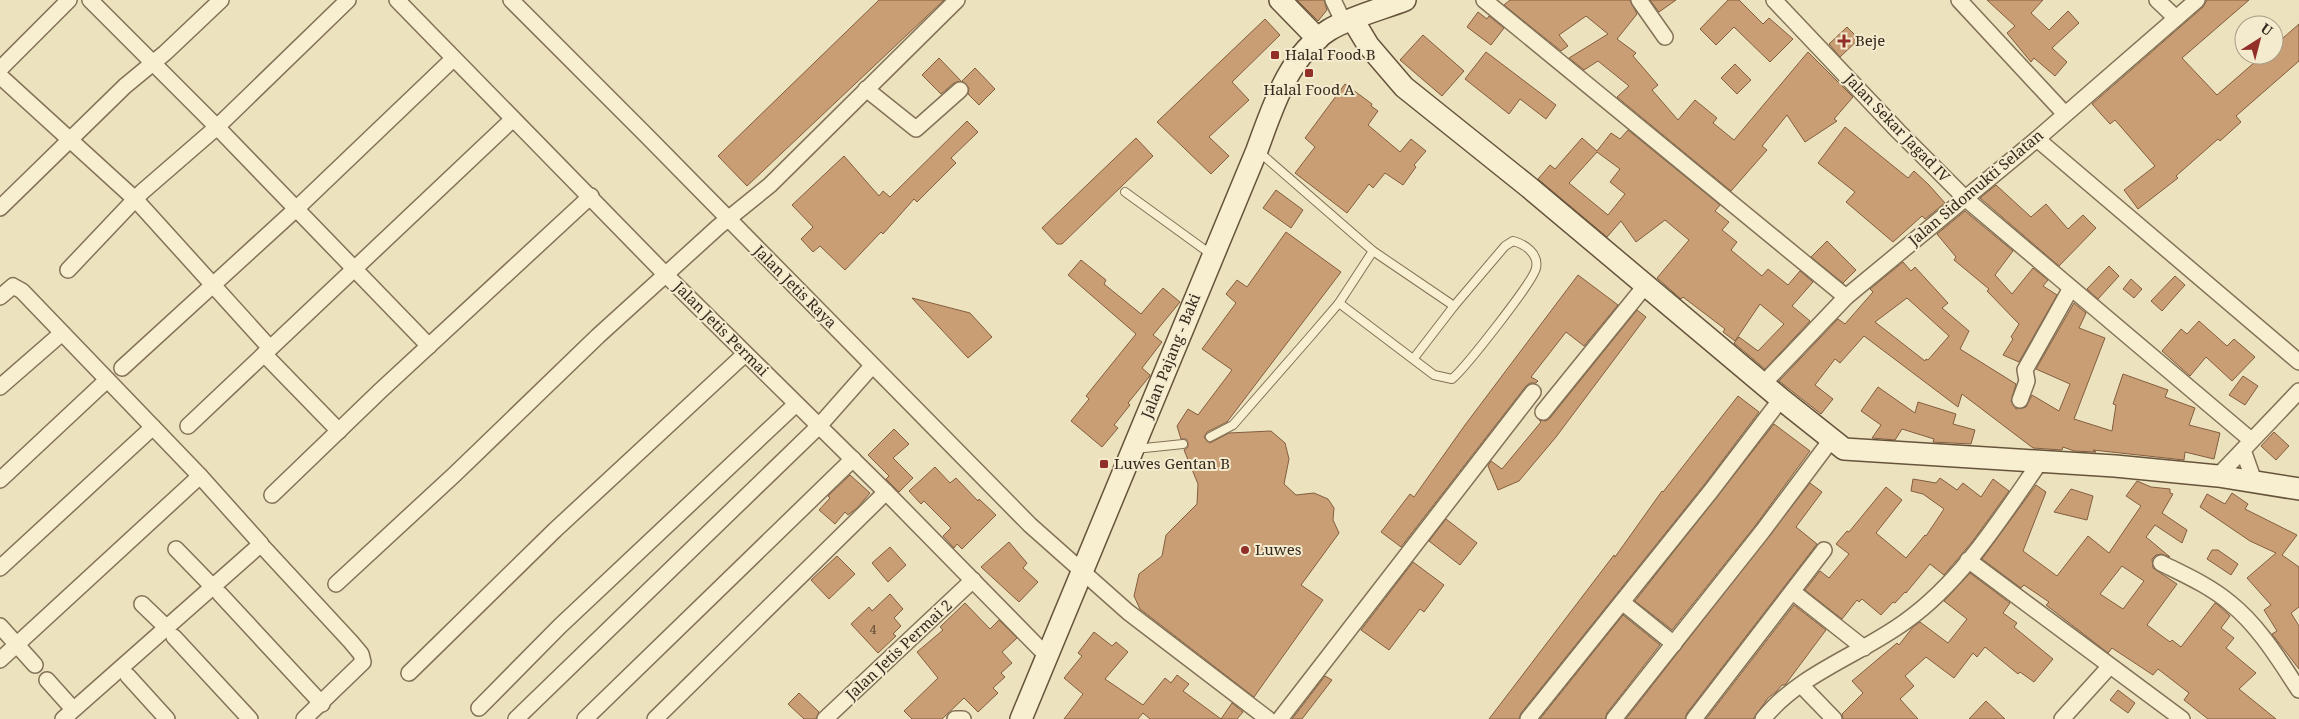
<svg xmlns="http://www.w3.org/2000/svg" width="2299" height="719" viewBox="0 0 2299 719" font-family="'Noto Serif',serif">
  <rect width="100%" height="100%" fill="#ece2be"/>
  <g fill="#ca9e75" stroke="#835e3e" fill-rule="evenodd">
    <path d="M879 0H944L747 186 718 156Z"/>
    <path d="M1297 0H1324L1327 10 1318 21Z"/>
    <path d="M1510 0H1630L1637 14 1617 39 1636 53 1633 56 1658 85 1652 90 1678 120 1695 100 1717 118 1713 123 1734 140 1808 52 1853 97 1834 119 1837 121 1805 142 1787 115 1762 146 1767 150 1731 191 1617 97 1629 86 1598 61 1584 70 1569 58 1608 34 1586 16 1559 35 1568 46 1561 51 1504 5Z"/>
    <path d="M1650 0H1676L1659 12Z"/>
    <path d="M1728 0H1739L1763 24 1769 18 1793 39 1770 62 1734 27 1716 45 1700 29Z"/>
    <path d="M1987 0H2043L2031 13 2049 30 2068 11 2079 23 2052 48 2067 62 2055 76 2034 58 2031 62 2007 33 2015 26Z"/>
    <path d="M2207 0H2249L2182 58 2217 95 2263 55H2274V46L2299 24V61L2236 116 2241 122 2220 141 2218 139 2176 176 2178 178 2138 209 2124 190 2155 166 2115 120 2110 124 2092 104 2203 7Z"/>
    <path d="M1478 12 1487 19 1489 16 1504 28 1491 45 1467 27Z"/>
    <path d="M1265 19 1280 35 1232 82 1249 100 1209 137 1229 156 1211 174 1157 122Z"/>
    <path d="M1847 27 1859 39 1840 57 1829 44Z"/>
    <path d="M1423 35 1464 71 1442 96 1400 60Z"/>
    <path d="M1486 52 1556 105 1546 119 1520 99 1509 114 1465 79Z"/>
    <path d="M939 58 961 81 954 83 941 94 922 75Z"/>
    <path d="M1735 64 1751 80 1737 94 1721 78Z"/>
    <path d="M975 68 995 89 979 105 968 94 969 88 962 81Z"/>
    <path d="M1345 84 1372 104 1371 106 1378 111 1368 125 1400 152 1411 139 1426 151 1414 165 1416 167 1403 185 1385 173 1373 188 1369 184 1347 213 1295 173 1315 147 1305 138Z"/>
    <path d="M967 121 978 132 951 158 956 163 917 202 914 199 883 234 881 232 845 270 820 246 813 252 801 239 813 227 792 205 844 156 879 196 883 191 890 197Z"/>
    <path d="M1845 127 1908 178 1914 171 1929 185 1945 203 1925 219 1922 216 1893 242 1846 202 1855 192 1818 163Z"/>
    <path d="M1628 130 1720 205 1715 211 1729 222 1722 230 1737 242 1731 250 1762 276 1768 269 1788 285 1800 271 1813 282 1792 306 1810 321 1765 369 1734 343 1739 337 1758 351 1784 324 1760 304 1735 341 1723 332 1725 329 1683 297 1681 299 1657 278 1689 240 1665 220 1636 242 1621 221 1607 237 1538 179 1550 165 1555 169 1582 138 1597 151 1611 133 1620 139ZM1597 152 1620 169 1610 182 1625 194 1608 215 1569 183Z"/>
    <path d="M1136 138 1153 156 1062 244H1057L1042 228Z"/>
    <path d="M1996 185 2031 217 2046 204 2068 229 2083 215 2096 228 2059 266 1980 198Z"/>
    <path d="M1276 190 1303 210 1291 228 1263 208Z"/>
    <path d="M1965 211 2013 251 1995 275 2012 294 2033 268 2048 280 2043 286 2057 295 2019 362 2003 355 2013 339 2011 337 2019 324 1987 291 1989 289 1954 260 1956 257 1937 234Z"/>
    <path d="M1286 232 1341 272 1227 422 1207 432 1204 437 1207 441 1210 443 1229 433 1271 431 1285 443 1289 459 1284 484 1296 495 1314 493 1328 499 1334 508 1333 520 1339 533 1301 585 1323 600 1254 697 1140 609 1134 596 1139 574 1162 556 1166 535 1197 504 1198 484 1184 450 1188 447V443L1186 439H1181L1177 426 1188 409 1198 415 1232 370 1202 349 1236 303 1226 294 1237 280 1247 287Z"/>
    <path d="M1827 241 1856 270 1843 283 1811 257Z"/>
    <path d="M1081 260 1106 280 1104 284 1141 314 1163 288 1180 302 1153 335 1162 342 1142 368 1150 375 1149 377 1128 403 1130 405 1114 425 1118 428 1102 447 1071 421 1089 399 1086 396 1136 334 1068 275Z"/>
    <path d="M1903 262 1911 271 1915 267 1948 303 1942 308 1969 331 1960 349 2016 384 2011 401 2016 409 2026 407 2032 395 2059 411 2070 384 2036 369 2074 303 2086 313 2079 328 2105 338 2074 419 2112 431 2116 405 2113 404 2123 374 2168 390 2165 397 2195 408 2189 425 2220 433 2214 459 2185 452 2184 460 2093 450 2096 452 2074 451 2063 447 2062 450 2033 448 1962 394 1958 407 1864 336 1840 363 1835 359 1815 385 1833 399 1821 414 1779 381 1838 319 1845 324 1873 292 1870 289ZM1907 298 1949 336 1928 360 1926 359 1925 361 1875 322Z"/>
    <path d="M2109 266 2119 276 2098 299 2087 289Z"/>
    <path d="M1578 275 1618 305 1584 346 1566 332 1531 377 1538 381 1536 383H1530L1526 386 1401 547 1381 532 1410 494 1414 497 1465 425Z"/>
    <path d="M2175 276 2185 285 2162 311 2151 301Z"/>
    <path d="M2131 279 2142 289 2134 298 2123 289Z"/>
    <path d="M912 298 970 313 992 337 968 358Z"/>
    <path d="M1637 310 1646 317 1556 437 1519 481 1498 490 1488 466 1491 461 1502 469 1541 422 1539 420 1546 421 1550 418Z"/>
    <path d="M2199 321 2227 346 2234 339 2255 357 2232 381 2206 357 2190 376 2162 351 2181 329 2187 334Z"/>
    <path d="M2243 376 2258 386 2245 405 2229 395Z"/>
    <path d="M1878 387 1915 413 1918 402 1956 414 1953 424 1975 430 1971 444 1933 442 1934 439 1902 429 1895 440 1872 438 1881 425 1861 411Z"/>
    <path d="M1738 396 1759 412 1704 485 1521 713 1519 719H1489L1614 555 1615 557 1662 491 1663 492Z"/>
    <path d="M1774 424 1810 451 1755 526 1672 630 1635 601Z"/>
    <path d="M894 429 909 444 893 458 913 478 899 492 886 479 889 476 868 455Z"/>
    <path d="M2274 432 2289 446 2276 460 2261 446Z"/>
    <path d="M935 467 950 483 956 478 978 501 979 499 996 515 962 549 957 544 954 548 943 536 951 528 924 501 921 504 909 491Z"/>
    <path d="M850 475 870 493 857 508 848 515 845 512 835 524 819 510 830 498 828 496Z"/>
    <path d="M1940 478 1957 490 1963 483 1981 497 1993 479 2009 491 1972 542 1944 575 1930 564 1906 593 1905 592 1895 603 1893 602 1881 615 1862 599 1859 602 1857 600 1842 619 1805 590 1820 571 1829 578 1849 554 1836 544 1847 531 1849 532 1886 487 1902 500 1876 533 1906 558 1925 535 1926 536 1944 509 1923 494 1911 491 1913 479 1936 483Z"/>
    <path d="M2137 481 2151 487 2170 489V493L2173 494 2162 513 2187 530 2182 543 2155 525 2146 537 2170 557 2161 554 2156 555 2152 559 2153 568 2177 584 2147 625 2170 642 2172 640 2181 647 2215 603 2217 604 2230 616 2221 628 2234 638 2226 648 2256 673 2239 689 2276 719H2208L2184 700 2189 693 2158 669 2153 675 2112 648 2108 653 2046 605 2049 602 2024 585 2021 588 1982 559 2036 485 2046 492 2023 551 2057 576 2088 536 2109 553 2141 506 2126 496ZM2122 566 2144 581 2123 609 2100 594Z"/>
    <path d="M1810 483 1822 492 1796 527 1817 544 1687 713 1685 719H1626Z"/>
    <path d="M2071 489 2093 496 2087 520 2054 512Z"/>
    <path d="M2232 493 2248 504 2245 509 2297 535 2282 555 2299 567V607L2291 613 2299 626V669L2272 634 2277 631 2264 610 2271 605 2247 578 2276 553 2250 541 2200 507 2207 494 2225 504Z"/>
    <path d="M1446 519 1477 543 1460 565 1429 541Z"/>
    <path d="M1009 542 1027 563 1023 568 1038 582 1019 602 981 567Z"/>
    <path d="M890 547 906 565 888 582 872 563Z"/>
    <path d="M2212 550H2218L2238 564 2231 575 2207 559Z"/>
    <path d="M837 556 855 574 829 599 811 580Z"/>
    <path d="M1413 562 1444 585 1424 612 1420 609 1389 650 1361 630Z"/>
    <path d="M1970 573 2010 603 2003 613 2017 623 2014 627 2053 659 2034 682 2020 672 2018 674 1985 647 1977 657 1973 653 1954 678 1926 657 1905 676 1914 686 1900 699 1918 719H1843L1842 714 1863 693 1852 681 1897 643 1899 645 1913 627 1920 622 1948 643 1967 619 1944 601Z"/>
    <path d="M890 594 903 609 894 618 901 626 893 634 896 636 878 653 851 624 869 607 872 611Z"/>
    <path d="M965 603 990 629 999 620 1017 638 1002 652 1012 663 1001 673 1005 677 993 688 998 693 978 712 964 698 942 719H912L904 711 938 678 917 652 943 630 940 627Z"/>
    <path d="M1794 605 1826 630 1785 685H1782L1776 692 1768 698 1753 719H1706Z"/>
    <path d="M1623 615 1660 645 1607 713 1605 719H1540Z"/>
    <path d="M1094 632 1112 646 1116 642 1128 652 1105 679 1143 705 1165 678 1171 683 1177 675 1189 684 1183 691 1221 719 1232 703 1243 712 1237 719H1150L1143 713 1138 719H1064L1083 694 1064 678 1082 656 1078 653Z"/>
    <path d="M1325 676 1332 680 1302 719H1292Z"/>
    <path d="M2118 690 2135 703 2128 713 2110 700Z"/>
    <path d="M799 693 819 712 816 719H804L788 704Z"/>
    <path d="M1986 701 2005 719H1969Z"/>
  </g>
  <g fill="none" stroke-linecap="round" stroke-linejoin="round">
    <g stroke="#847258" stroke-width="10">
      <g id="lane">
        <path d="M1125 192 1212 255"/>
        <path d="M1339 303 1434 375 1452 379C1465 368 1534 281 1536 268 1539 254 1525 244 1513 241L1505 246 1454 306 1373 251"/>
        <path d="M1414 358 1454 306"/>
        <path d="M1210 437 1233 425 1309 338 1339 303 1373 251 1258 151"/>
        <path d="M1135 449 1183 444"/>
      </g>
    </g>
    <g stroke="#847258" stroke-width="18">
      <g id="street">
        <path d="M90 0 217 127 429 346"/>
        <path d="M397 0 666 275 886 492 1047 656"/>
        <path d="M511 0 643 132 1030 525 1128 612 1268 719"/>
        <path d="M1333 0 1344 23"/>
        <path d="M1484 0 1846 297"/>
        <path d="M1639 0 1665 37"/>
        <path d="M1774 0 1898 131 1966 199 2251 440"/>
        <path d="M1959 0 2065 114"/>
        <path d="M2157 0 2176 18"/>
        <path d="M0 69 69 0"/>
        <path d="M0 76 136 200 270 348"/>
        <path d="M866 89 916 129 960 90"/>
        <path d="M2037 139 2299 362"/>
        <path d="M0 208 125 86 165 53 221 0"/>
        <path d="M68 270 142 192 217 127 348 0"/>
        <path d="M0 297 13 286 22 291 200 476 261 544 63 719"/>
        <path d="M264 354 339 431"/>
        <path d="M122 368 296 209 453 59"/>
        <path d="M1763 384 1846 297 2037 139 2197 0"/>
        <path d="M0 387 62 333"/>
        <path d="M2020 400 2027 381 2025 370 2071 288"/>
        <path d="M1543 412 1645 286"/>
        <path d="M188 426 513 119"/>
        <path d="M2243 450 2254 481"/>
        <path d="M2218 476 2299 391"/>
        <path d="M0 480 107 380"/>
        <path d="M272 495 380 391 591 196"/>
        <path d="M264 548 351 642 361 654 363 662 304 719"/>
        <path d="M176 549 213 587"/>
        <path d="M1968 560 2182 719"/>
        <path d="M2161 563C2185 575 2210 586 2230 603 2259 626 2279 660 2299 690"/>
        <path d="M0 568 153 427"/>
        <path d="M336 584 455 474 598 336 718 227 770 185 957 0"/>
        <path d="M1793 592 1864 648"/>
        <path d="M220 594 322 704"/>
        <path d="M1622 602 1674 644"/>
        <path d="M142 604 167 628"/>
        <path d="M0 626 35 665"/>
        <path d="M174 637 250 719"/>
        <path d="M0 660 200 476"/>
        <path d="M409 673 555 530 745 354"/>
        <path d="M128 676 167 719"/>
        <path d="M47 680 73 709"/>
        <path d="M1801 685 1834 719"/>
        <path d="M479 708 560 626 796 404"/>
        <path d="M516 719 819 426 872 366"/>
        <path d="M585 719 853 459"/>
        <path d="M655 719 886 492"/>
        <path d="M825 719 973 580"/>
        <path d="M955 719H963"/>
        <path d="M1280 719 1533 392"/>
        <path d="M1528 719 1711 491 1781 399"/>
        <path d="M1614 719 1762 532 1831 440"/>
        <path d="M1694 719 1824 550"/>
        <path d="M1763 719C1800 673 1860 655 1906 621 1962 581 2001 518 2040 462"/>
        <path d="M2062 719 2110 666"/>
      </g>
    </g>
    <g stroke="#66533b" stroke-width="24">
      <g id="secondary">
        <path d="M1280 0 1318 39"/>
        <path d="M1353 20 1368 45 1404 87 1530 188 1781 399 1844 449 2115 466 2218 476 2299 489"/>
        <path d="M1021 719 1257 150C1273 107 1288 56 1329 30 1350 17 1382 9 1405 0"/>
      </g>
    </g>
    <use href="#lane" stroke="#f8efd1" stroke-width="8"/>
    <use href="#street" stroke="#f8efd1" stroke-width="15"/>
    <use href="#secondary" stroke="#f8efd1" stroke-width="21"/>
  </g>
  <g fill="#922f29" stroke="#f4ebce" stroke-width="2">
    <path d="M1841.5 33.5h5v5h5v5h-5v5h-5v-5h-5v-5h5z"/>
    <rect x="1270" y="50" width="10" height="10" rx="2.5"/>
    <rect x="1304" y="68" width="10" height="10" rx="2.5"/>
    <rect x="1099" y="459" width="10" height="10" rx="2.5"/>
    <circle cx="1245" cy="550" r="5"/>
  </g>
  <g text-anchor="middle" stroke-width="4" stroke-linejoin="round" paint-order="stroke">
    <g font-size="12" fill="#5a4632">
      <text x="873" y="634">4</text>
    </g>
    <g font-size="15" fill="#34291c" stroke="#f4ebce" text-anchor="start">
      <text x="1855" y="46">Beje</text>
      <text x="1285" y="60">Halal Food B</text>
      <text x="1309" y="95" text-anchor="middle">Halal Food A</text>
      <text x="1114" y="469">Luwes Gentan B</text>
      <text x="1255" y="555">Luwes</text>
    </g>
    <g font-size="15" fill="#34291c" stroke="#f4ebce">
      <text transform="translate(1897 128) rotate(46)" y="5">Jalan Sekar Jagad IV</text>
      <text transform="translate(1976 188) rotate(-40)" y="5">Jalan Sidomukti Selatan</text>
      <text transform="translate(795 287) rotate(45)" y="5">Jalan Jetis Raya</text>
      <text transform="translate(721 329) rotate(45)" y="5">Jalan Jetis Permai</text>
      <text transform="translate(1171 356) rotate(-68)" y="5">Jalan Pajang - Baki</text>
      <text transform="translate(899 650) rotate(-43)" y="5">Jalan Jetis Permai 2</text>
    </g>
  </g>
  <g transform="translate(2259 40) rotate(36)"><circle r="24" fill="#f4ebce" stroke="#a79d87"/>
  <path d="M0-4L9 19L0 12L-9 19Z" fill="#922f29"/>
  <text y="-8" font-size="14" font-weight="bold" text-anchor="middle" fill="#34291c">U</text>
  </g>
</svg>
